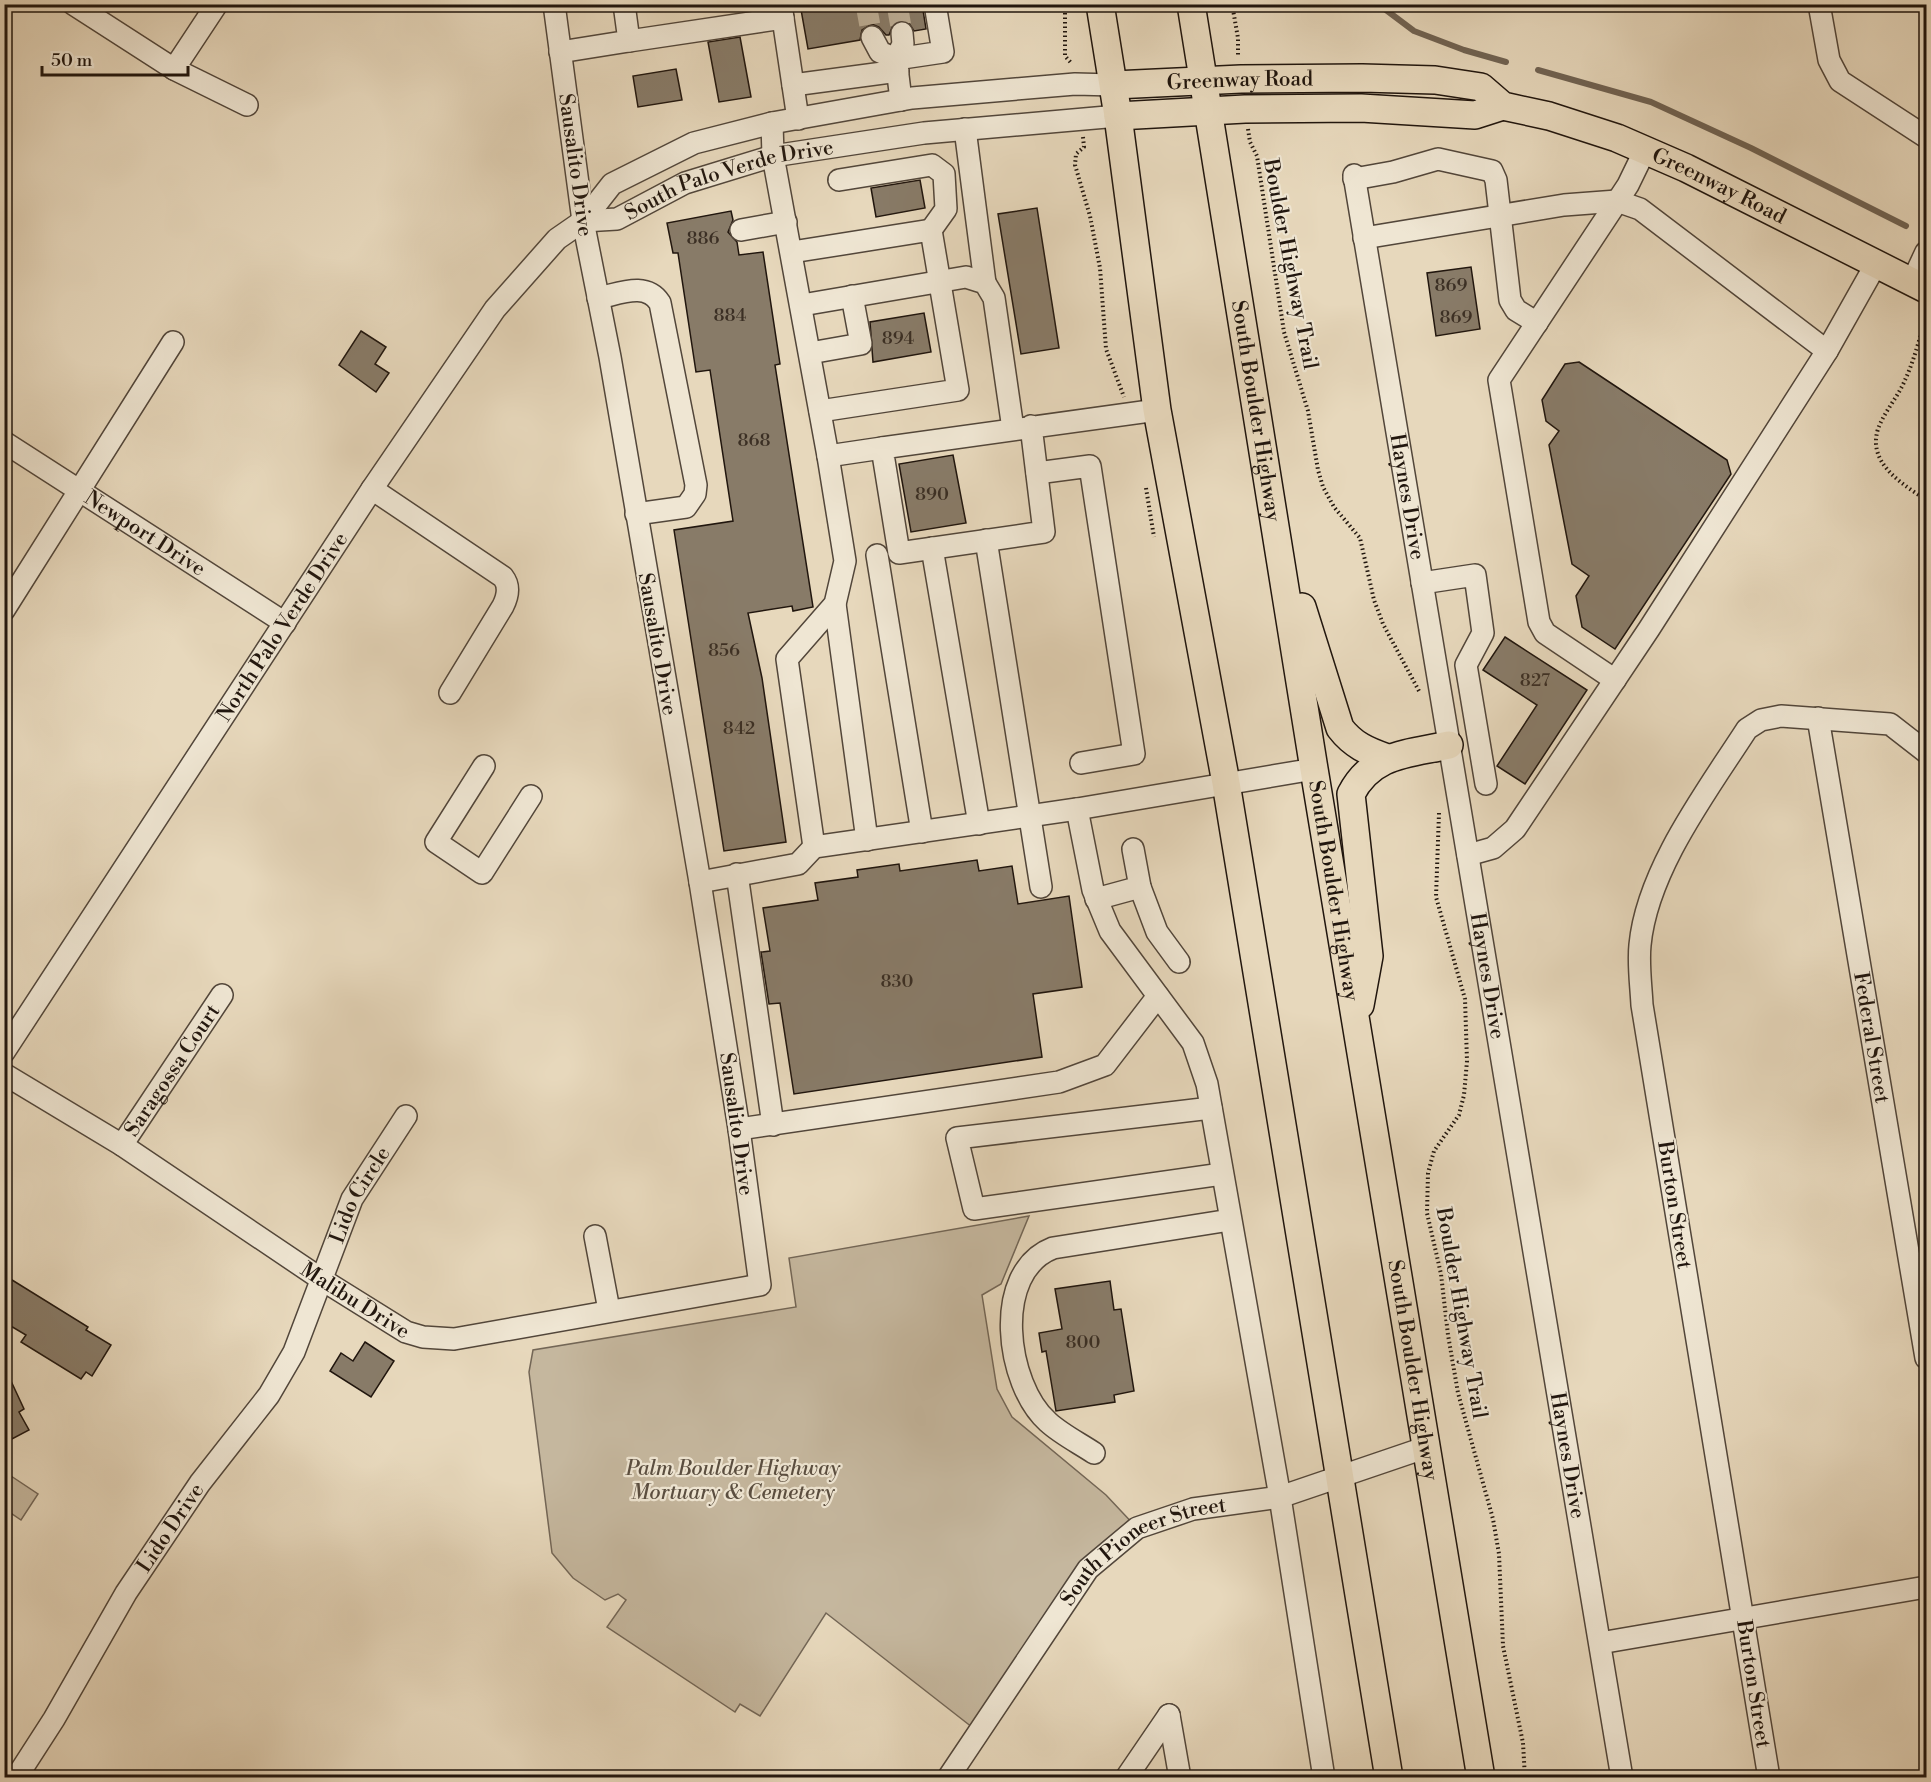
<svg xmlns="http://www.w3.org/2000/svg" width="1931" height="1782" viewBox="0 0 1931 1782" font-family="'Libre Bodoni',serif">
  <rect width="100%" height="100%" fill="#e7d8bc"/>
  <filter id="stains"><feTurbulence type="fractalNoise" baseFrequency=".00333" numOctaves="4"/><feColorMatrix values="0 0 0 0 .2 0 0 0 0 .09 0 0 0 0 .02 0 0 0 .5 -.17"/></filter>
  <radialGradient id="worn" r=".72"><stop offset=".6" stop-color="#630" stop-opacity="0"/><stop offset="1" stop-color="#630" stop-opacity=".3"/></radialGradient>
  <g fill="#c5b79e" stroke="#736656" stroke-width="1.5">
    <path d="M1029 1216 1001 1284 982 1295 997 1389 1012 1417 1106 1495 1137 1528 1088 1569 977 1731 826 1613 760 1716 740 1704 735 1712 607 1627 626 1600 618 1594 605 1600 573 1578 552 1553 529 1372 533 1350 796 1307 789 1258Z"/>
    <path d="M5 1472 38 1494 21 1520 5 1509Z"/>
  </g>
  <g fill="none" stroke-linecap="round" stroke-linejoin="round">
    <g stroke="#706353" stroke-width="6">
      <path d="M1378 4 1414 31 1464 50 1506 62"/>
      <path d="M1538 70 1651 102 1751 148 1906 226"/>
    </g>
  </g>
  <g fill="#887b68" stroke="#21160e" stroke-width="1.5">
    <path d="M800 4H922L926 29 914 31 908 22 900 20 894 23 889 35H886L879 27 872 24 862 30 860 40 808 49Z"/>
    <path d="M740 37 751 97 719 102 708 42Z"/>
    <path d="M676 69 682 100 638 107 633 76Z"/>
    <path d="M920 180 925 208 876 217 871 188Z"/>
    <path d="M1037 208 1059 348 1021 354 998 214Z"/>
    <path d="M731 211 733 220 728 232 737 242 739 255 763 252 780 364 775 365 813 607 793 611 792 606 748 613 762 678 786 842 724 851 674 530 733 521 710 370 696 372 678 253H673L667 223Z"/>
    <path d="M1471 267 1480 329 1436 336 1427 273Z"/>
    <path d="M924 313 931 352 873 362 870 322Z"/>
    <path d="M361 331 386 347 375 364 389 373 376 392 339 365Z"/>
    <path d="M1579 362 1727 460 1731 474 1615 649 1582 627 1576 596 1589 576 1572 564 1549 445 1559 431 1546 421 1542 400 1565 364Z"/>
    <path d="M953 455 966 523 911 532 899 464Z"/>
    <path d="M1505 637 1587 690 1525 784 1497 766 1537 705 1483 670Z"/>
    <path d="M977 860 979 871 1012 866 1018 904 1069 896 1082 987 1033 994 1042 1057 794 1094 780 1003 769 1004 761 952 770 951 763 908 818 900 815 883 858 877 857 870 899 864 900 871Z"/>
    <path d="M4 1275 88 1327 86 1330 111 1345 92 1376 86 1372 81 1379 21 1342 26 1335 4 1322Z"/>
    <path d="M1110 1281 1114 1310 1121 1309 1134 1391 1114 1395 1115 1402 1056 1411 1046 1351 1042 1352 1039 1333 1062 1329 1055 1289Z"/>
    <path d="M365 1342 394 1361 371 1397 330 1371 341 1353 353 1361Z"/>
    <path d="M4 1366 24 1409 19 1412 29 1430 10 1440 4 1430Z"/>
  </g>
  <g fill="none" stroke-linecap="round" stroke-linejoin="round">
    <g stroke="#bfb199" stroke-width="21" stroke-dasharray="21 10" stroke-linecap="butt">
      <path d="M866 4 872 37"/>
      <path d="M897 4 902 33"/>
    </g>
    <g stroke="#52463a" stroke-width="24">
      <g id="minor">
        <path d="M73 4 174 69 217 4"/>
        <path d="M1819 4 1829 60 1840 81 1926 137"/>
        <path d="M781 5 798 119"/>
        <path d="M872 37 880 52 896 59 903 44 902 33"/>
        <path d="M629 41 783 18"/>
        <path d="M560 52 629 41 624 4"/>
        <path d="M174 69 247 105"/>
        <path d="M793 85 898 71"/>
        <path d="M901 100 896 59 943 52 935 4"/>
        <path d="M772 123 773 156 828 456"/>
        <path d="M965 129 985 283"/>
        <path id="s1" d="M1354 175 1622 1778"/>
        <path d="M1354 179 1393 172 1438 159 1492 171 1496 180 1510 300 1516 310 1537 323"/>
        <path d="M839 180 932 165 944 174 946 209 931 230"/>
        <path id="s2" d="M583 221 617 219 685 183 773 156 924 133 1118 116"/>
        <path d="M741 230 786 222"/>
        <path d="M1364 238 1564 205 1617 201 1640 209 1827 351"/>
        <path d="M792 252 931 230 958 390 820 411"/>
        <path d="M1912 282 1926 252"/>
        <path d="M598 298C619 294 646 281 660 303L696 485 695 494 686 507 636 514"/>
        <path d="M802 305 966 277 985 283 994 298 1013 429"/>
        <path d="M810 353 861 344 852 296"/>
        <path d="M1031 426 1044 532 899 553 882 448 1157 410"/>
        <path id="s3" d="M4 442 285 623"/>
        <path d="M1037 473 1090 466 1134 754 1081 763"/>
        <path d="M372 489 503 577C510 586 508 596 503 606L450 693"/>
        <path d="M986 540 1041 887"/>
        <path d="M932 548 979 824"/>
        <path d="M877 555 922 832"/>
        <path d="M1422 583 1475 575 1483 633 1466 665 1486 784"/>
        <path d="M835 604 867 840"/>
        <path d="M4 610 173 342"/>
        <path d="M1615 680 1545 633 1539 622 1499 380 1628 185 1645 150"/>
        <path id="s4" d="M1818 718 1926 1358"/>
        <path d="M484 766 436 842 482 873 531 796"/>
        <path d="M1314 769 1077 809 1093 890 1110 931 1193 1043 1207 1084 1280 1497 1324 1778"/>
        <path d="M814 847 787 659 835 604 845 561 828 456 882 448"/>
        <path d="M1468 855 1493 848 1515 829 1649 629 1827 351 1876 264"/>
        <path d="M737 874 773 1125"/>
        <path d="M700 882 798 864 814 847 1077 809"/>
        <path d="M1140 887 1157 932 1179 962"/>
        <path d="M1096 899 1140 887 1133 849"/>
        <path id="s5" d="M4 1052 372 489 495 309 557 239 583 221 612 184 694 143 772 123 912 98 1075 84 1114 85"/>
        <path id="s6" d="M4 1074 122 1145 321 1279 406 1332 423 1337 454 1339 760 1285 739 1129 700 882 610 357 583 221 554 4"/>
        <path d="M1211 1108 957 1138 974 1209 1222 1174"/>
        <path d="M739 1129 1059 1082 1105 1065 1158 996"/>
        <path id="s7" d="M122 1145 222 995"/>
        <path d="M595 1236 609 1310"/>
        <path d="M1094 1453C1079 1443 1061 1434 1048 1422 1006 1385 991 1272 1053 1248L1230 1220"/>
        <path d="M1600 1643 1926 1587"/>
        <path d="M1169 1715 1180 1778"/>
        <path id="s8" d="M16 1778 54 1719 126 1593 200 1483 269 1395 294 1352 352 1199 406 1116"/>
        <path id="s9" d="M948 1778 1088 1569 1137 1528 1193 1509 1280 1497 1427 1447"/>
        <path d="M1126 1778 1169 1715"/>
        <path d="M1769 1778 1642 1005C1641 985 1638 964 1640 945 1647 870 1707 791 1747 729L1761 720 1781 716 1890 724 1926 752"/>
      </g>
    </g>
    <g stroke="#21160e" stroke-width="30">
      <g id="major">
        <path d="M1100 4 1118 116 1157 410 1226 783 1389 1778"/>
        <path id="s10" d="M1191 4 1314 769 1481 1778"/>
        <path id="s11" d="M1114 85 1241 79 1362 78 1435 80 1481 87 1503 106 1549 116 1617 138 1686 168 1926 289"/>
        <path d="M1118 116 1245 109 1361 108 1475 115 1503 106"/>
        <path d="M1302 607 1340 728C1353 745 1367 751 1387 758"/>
        <path d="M1360 1005 1369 956 1351 794C1372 753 1409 754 1449 745"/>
      </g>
    </g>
    <g stroke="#21160e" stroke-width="4" stroke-dasharray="1.5 3" stroke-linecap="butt">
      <path d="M1065 4V56L1072 64"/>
      <path d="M1232 4 1238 38V57"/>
      <path d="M1248 129 1250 142 1257 156 1284 332 1308 411 1318 470 1323 487 1334 507 1360 538 1374 600 1383 624 1419 691"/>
      <path d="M1083 137 1084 147 1076 154 1075 165 1090 216 1100 268 1106 349 1124 397"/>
      <path d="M1926 319C1919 339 1914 361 1905 380 1898 397 1884 412 1878 429 1867 464 1903 484 1926 500"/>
      <path d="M1146 488 1154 537"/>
      <path d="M1439 813 1436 897 1465 999 1467 1061 1464 1095 1459 1115 1434 1151 1428 1173 1427 1213 1441 1274 1448 1335 1458 1393 1493 1519 1499 1554 1503 1646 1523 1743 1525 1778"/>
    </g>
    <use href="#minor" stroke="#efe6d3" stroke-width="21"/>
    <use href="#major" stroke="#e7d8bc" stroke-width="27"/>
  </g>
  <g text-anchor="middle" stroke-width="4.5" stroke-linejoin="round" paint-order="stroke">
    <g font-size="18" fill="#3b2f24">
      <text x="703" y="244">886</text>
      <text x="1451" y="291">869</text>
      <text x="730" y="321">884</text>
      <text x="1456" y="323">869</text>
      <text x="898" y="344">894</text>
      <text x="754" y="446">868</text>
      <text x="932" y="500">890</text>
      <text x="724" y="656">856</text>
      <text x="1535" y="686">827</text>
      <text x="739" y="734">842</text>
      <text x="897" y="987">830</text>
      <text x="1083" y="1348">800</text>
    </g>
    <g font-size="21" fill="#21160e" stroke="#efe6d3">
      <text dy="7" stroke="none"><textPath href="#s11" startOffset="126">Greenway Road</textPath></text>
      <text transform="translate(576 165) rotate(82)" y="7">Sausalito Drive</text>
      <text dy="7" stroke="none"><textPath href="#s2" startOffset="154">South Palo Verde Drive</textPath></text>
      <text dy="7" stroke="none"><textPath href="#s11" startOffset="628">Greenway Road</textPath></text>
      <text transform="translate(1291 264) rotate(79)" y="7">Boulder Highway Trail</text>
      <text dy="7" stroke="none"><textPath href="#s10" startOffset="412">South Boulder Highway</textPath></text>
      <text dy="7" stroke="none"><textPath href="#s1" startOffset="326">Haynes Drive</textPath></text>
      <text dy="7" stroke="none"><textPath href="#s3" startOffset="168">Newport Drive</textPath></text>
      <text dy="7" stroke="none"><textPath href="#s5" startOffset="508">North Palo Verde Drive</textPath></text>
      <text transform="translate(658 644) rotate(80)" y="7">Sausalito Drive</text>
      <text dy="7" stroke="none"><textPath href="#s10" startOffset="898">South Boulder Highway</textPath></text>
      <text dy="7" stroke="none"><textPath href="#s1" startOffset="812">Haynes Drive</textPath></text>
      <text dy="7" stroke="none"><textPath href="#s4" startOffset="324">Federal Street</textPath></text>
      <text dy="7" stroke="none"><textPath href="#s7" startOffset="90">Saragossa Court</textPath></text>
      <text transform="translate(737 1124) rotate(82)" y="7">Sausalito Drive</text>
      <text dy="7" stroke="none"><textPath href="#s8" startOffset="680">Lido Circle</textPath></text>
      <text transform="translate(1675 1205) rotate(81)" y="7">Burton Street</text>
      <text dy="7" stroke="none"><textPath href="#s6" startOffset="418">Malibu Drive</textPath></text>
      <text transform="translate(1462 1313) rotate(80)" y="7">Boulder Highway Trail</text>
      <text dy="7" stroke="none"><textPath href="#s10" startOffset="1384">South Boulder Highway</textPath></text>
      <text dy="7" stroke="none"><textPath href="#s1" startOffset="1298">Haynes Drive</textPath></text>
      <text dy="7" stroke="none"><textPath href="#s8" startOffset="294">Lido Drive</textPath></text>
      <text dy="7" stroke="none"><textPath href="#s9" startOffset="309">South Pioneer Street</textPath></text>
      <text transform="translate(1754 1684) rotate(81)" y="7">Burton Street</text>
    </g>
    <g font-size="21" font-style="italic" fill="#5a4e40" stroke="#efe6d3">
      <text x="733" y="1475">Palm Boulder Highway<tspan x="733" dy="24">Mortuary &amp; Cemetery</tspan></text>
    </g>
  </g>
  <rect width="1931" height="1782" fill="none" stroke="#e7d8bc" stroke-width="24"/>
  <rect x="6" y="6" width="1919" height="1770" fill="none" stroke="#21160e" stroke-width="3"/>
  <rect x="12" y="12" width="1907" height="1758" fill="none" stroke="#21160e" stroke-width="1.5"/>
  <path d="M42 66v9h146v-9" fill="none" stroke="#21160e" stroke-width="3"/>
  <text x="51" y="66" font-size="18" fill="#21160e" stroke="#efe6d3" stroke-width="4.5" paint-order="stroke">50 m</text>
  <rect width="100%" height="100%" filter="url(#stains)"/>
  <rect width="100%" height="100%" fill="url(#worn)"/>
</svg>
